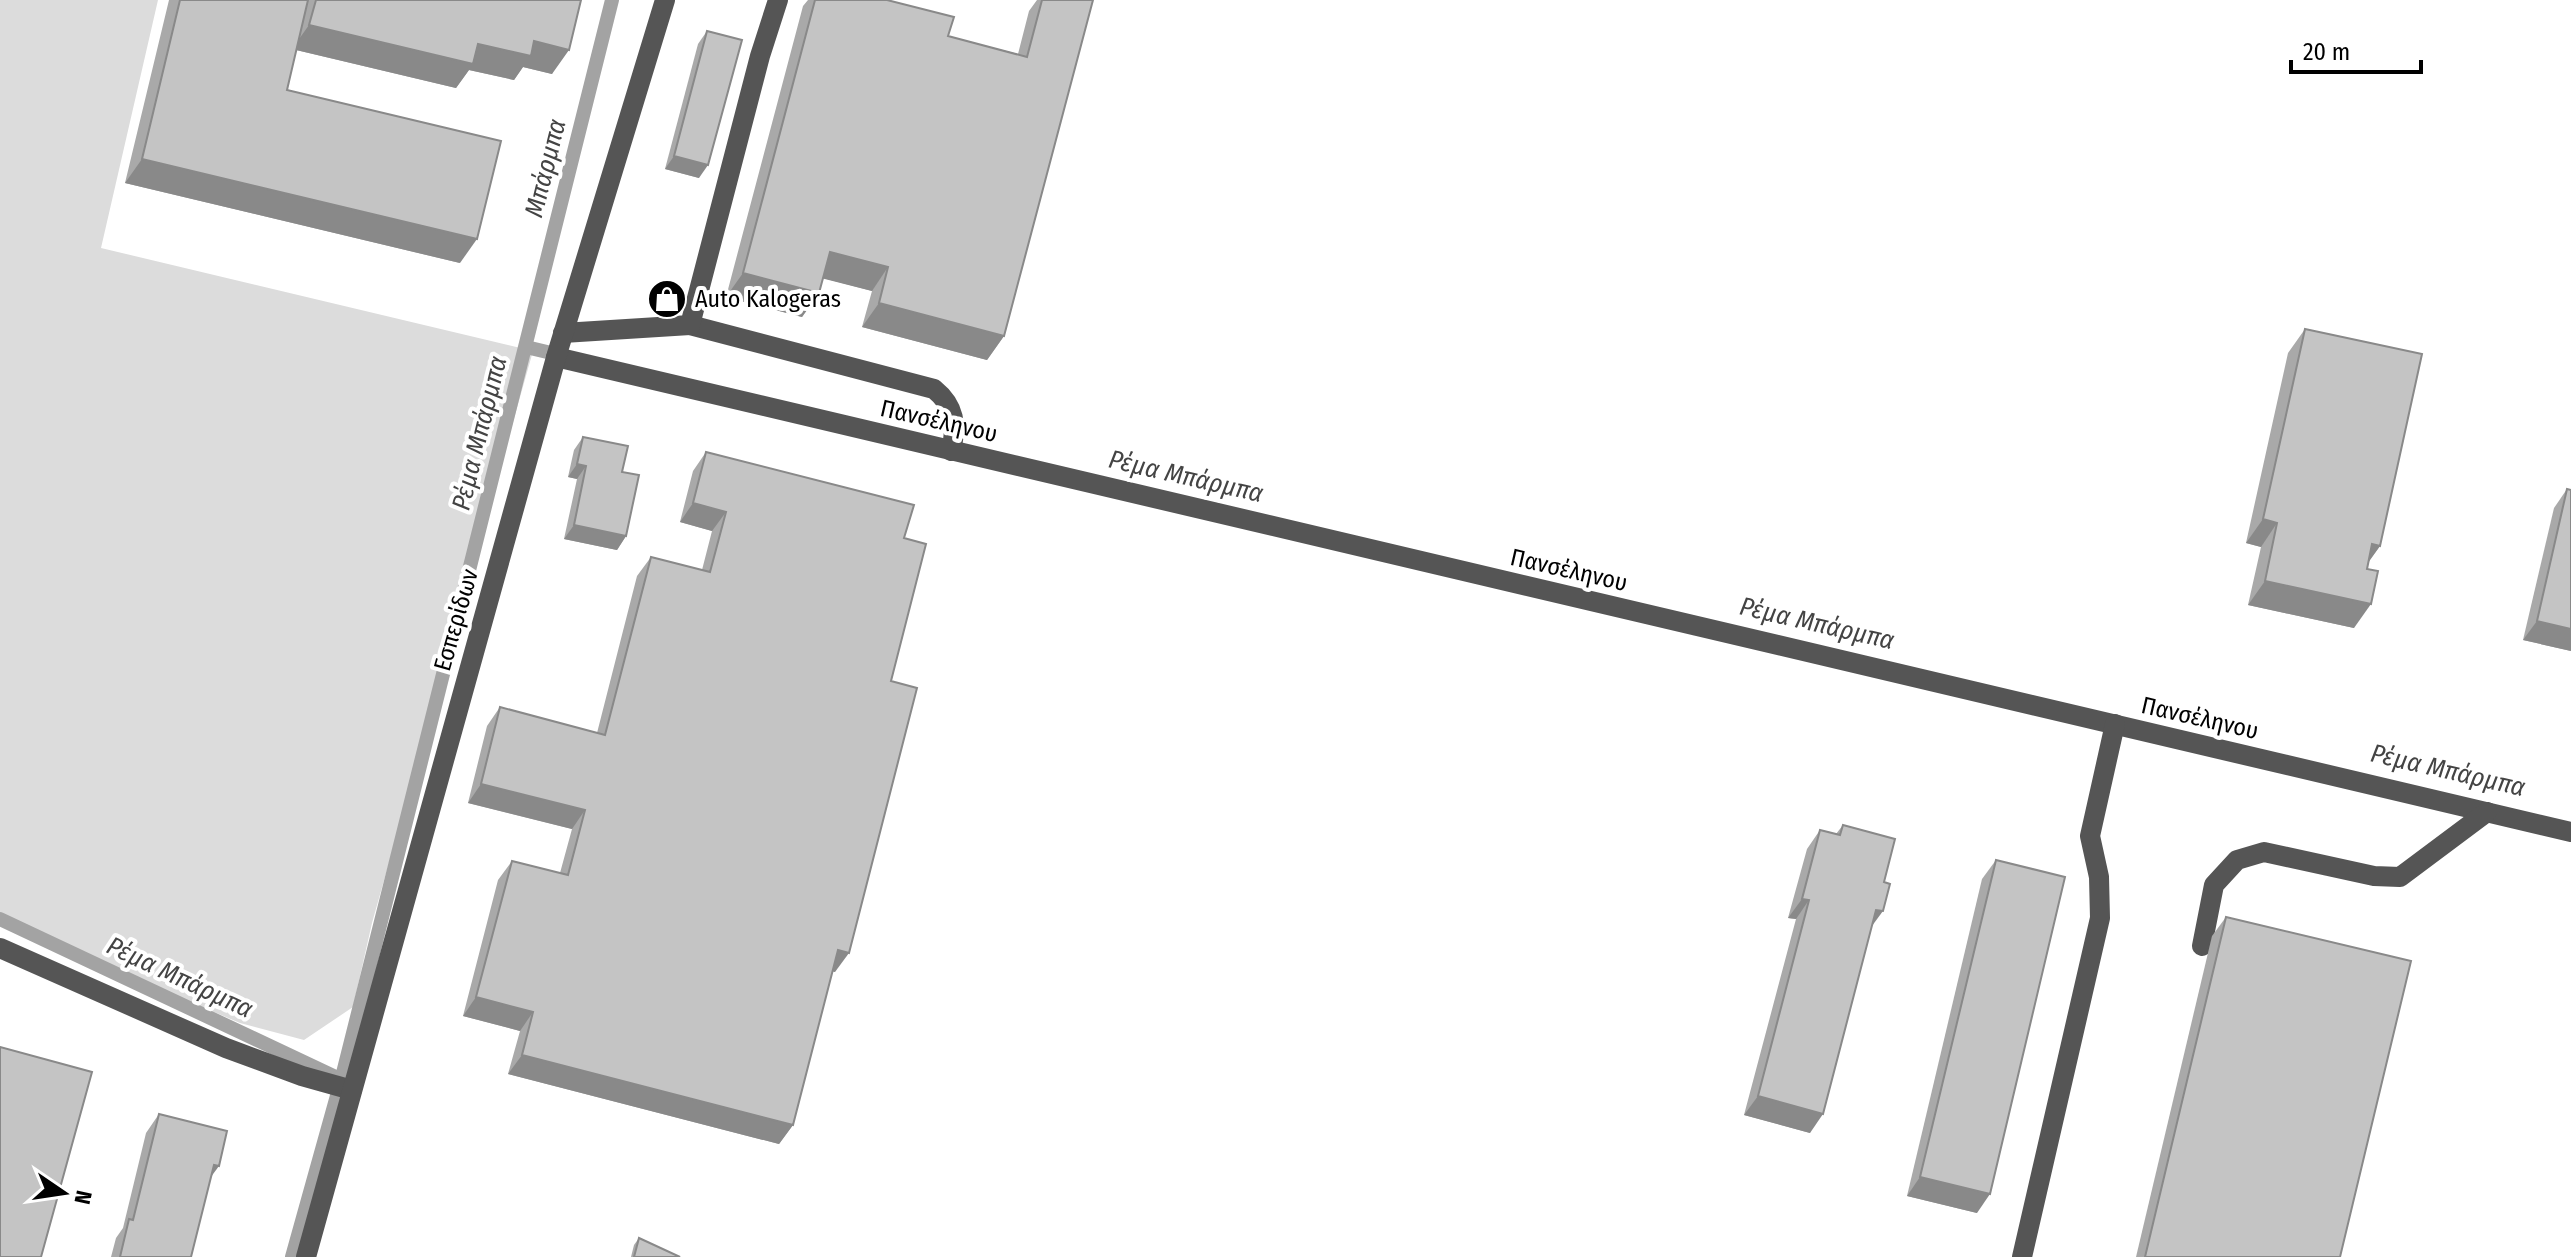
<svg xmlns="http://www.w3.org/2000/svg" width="2571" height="1257" viewBox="0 0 2571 1257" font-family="'Fira Sans Condensed',sans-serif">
  <rect width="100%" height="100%" fill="#fff"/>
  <path fill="#dcdcdc" d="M0 0H158L101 248 533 351 372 923 353 1007 304 1040 240 1023 0 921Z"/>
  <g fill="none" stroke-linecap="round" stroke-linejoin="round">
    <g stroke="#a3a3a3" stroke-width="14">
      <path d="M526 347 564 356"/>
      <path d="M0 919 340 1079"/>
      <path d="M292 1257 340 1085 612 0"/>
    </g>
    <g stroke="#555" stroke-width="20">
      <path d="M690 325 934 389C955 406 957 425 951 451"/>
      <path d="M563 333 690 325 760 56 778 0"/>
      <path d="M556 357 2571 832"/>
      <path d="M2202 946 2214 885 2237 860 2264 852 2374 876 2400 877 2487 812"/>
      <path d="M0 948 226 1048 302 1076 352 1090"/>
      <path d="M306 1257 557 354 665 0"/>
      <path d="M2022 1257 2100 918 2099 877 2090 836 2115 724"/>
    </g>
  </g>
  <g fill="#a9a9a9">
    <path d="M169 0H581L552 74 523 67 514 80 469 70 456 88 296 50 287 90 460 263 125 183Z"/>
    <path d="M808 0H887L948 36 1018 54 1029 11 1037 0H1093L1004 336 987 360 862 327 872 291 823 278 819 293 802 317 726 297 803 6Z"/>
    <path d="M707 31 699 178 665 169 698 44Z"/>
    <path d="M2305 329 2380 546 2368 562 2354 628 2248 605 2261 547 2246 543 2288 353Z"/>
    <path d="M583 437 622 472 626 536 617 550 564 539 577 479 568 477 574 450Z"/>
    <path d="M706 452 904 538 891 681 835 972 832 971 793 1125 779 1144 508 1074 520 1031 463 1016 498 880 512 861 560 873 572 829 468 803 487 726 500 707 597 733 637 576 651 557 702 570 712 531 680 522 693 471Z"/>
    <path d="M2567 489 2571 490V651L2523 640 2554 508Z"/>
    <path d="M1843 825 1872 926 1810 1133 1744 1115 1796 919 1788 918 1807 849 1820 830 1836 834Z"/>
    <path d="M1996 860 1977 1213 1907 1196 1982 879Z"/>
    <path d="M2226 917 2340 1257H2136L2212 936Z"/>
    <path d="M159 1114 211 1177 191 1257H111L116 1238 123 1228 146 1133Z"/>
    <path d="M639 1238 680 1257H631L634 1245Z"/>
  </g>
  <g fill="#898989">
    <path d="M309 25 478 44 534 41 569 50 552 74 523 67 514 80 469 70 456 88 292 49Z"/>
    <path d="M674 156 708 165 699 178 665 169Z"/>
    <path d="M142 159 477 239 460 263 125 183Z"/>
    <path d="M830 252 888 267 872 291 813 276Z"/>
    <path d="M743 273 819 293 802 317 726 297Z"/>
    <path d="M879 303 1004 336 987 360 862 327Z"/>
    <path d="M577 464 586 466 577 479 568 477Z"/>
    <path d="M693 503 726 512 712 531 680 522Z"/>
    <path d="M2263 519 2277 523 2261 547 2246 543Z"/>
    <path d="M574 525 626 536 617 550 564 539Z"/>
    <path d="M2372 544 2380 546 2363 570Z"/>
    <path d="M2265 581 2371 604 2354 628 2248 605Z"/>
    <path d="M2537 621 2571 629V651L2523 640Z"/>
    <path d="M481 784 585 810 572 829 468 803Z"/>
    <path d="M1802 899 1809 900 1796 919 1788 918Z"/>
    <path d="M1876 910 1883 911 1869 930Z"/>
    <path d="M838 950 849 953 835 972 824 969Z"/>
    <path d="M476 997 533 1012 520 1031 463 1016Z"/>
    <path d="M522 1055 793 1125 779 1144 508 1074Z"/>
    <path d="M1758 1096 1823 1114 1810 1133 1744 1115Z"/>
    <path d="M214 1165 219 1166 205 1185Z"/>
    <path d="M1920 1177 1990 1194 1977 1213 1907 1196Z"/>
  </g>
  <g fill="#c4c4c4" stroke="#898989" stroke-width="2">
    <path d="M180 0H308L287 90 501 141 477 239 142 159Z"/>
    <path d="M316 0H581L569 50 534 41 531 56 478 44 473 64 309 25Z"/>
    <path d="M815 0H887L954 17 948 36 1027 57 1042 0H1093L1004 336 879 303 888 267 830 252 819 293 743 273Z"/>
    <path d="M707 31 742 40 708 165 674 156Z"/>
    <path d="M2305 329 2422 354 2380 546 2372 544 2367 569 2378 571 2371 604 2265 581 2277 523 2263 519Z"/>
    <path d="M583 437 628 446 622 472 639 475 626 536 574 525 586 466 577 464Z"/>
    <path d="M706 452 914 505 904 538 926 544 891 681 917 688 849 953 838 950 793 1125 522 1055 533 1012 476 997 512 861 568 875 585 810 481 784 500 707 605 735 651 557 710 572 726 512 693 503Z"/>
    <path d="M2567 489 2571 490V629L2537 621Z"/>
    <path d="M1843 825 1895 839 1884 882 1890 884 1883 911 1876 910 1823 1114 1758 1096 1809 900 1802 899 1820 830 1840 835Z"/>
    <path d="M1996 860 2065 877 1990 1194 1920 1177Z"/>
    <path d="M2226 917 2411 961 2340 1257H2145Z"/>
    <path d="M0 1047 92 1072 41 1257H0Z"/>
    <path d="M159 1114 227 1131 219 1166 214 1165 191 1257H120L129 1219 133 1220Z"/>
    <path d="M639 1238 680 1257H634Z"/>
  </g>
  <defs>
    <g id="shop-disc" transform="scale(2)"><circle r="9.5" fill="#000" stroke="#fff"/><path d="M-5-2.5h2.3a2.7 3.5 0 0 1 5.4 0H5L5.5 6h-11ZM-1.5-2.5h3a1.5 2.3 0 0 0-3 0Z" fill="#fff"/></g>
  </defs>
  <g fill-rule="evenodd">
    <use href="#shop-disc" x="667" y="299"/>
  </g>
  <g text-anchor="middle" stroke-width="8" stroke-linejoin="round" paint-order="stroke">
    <g font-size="24" fill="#000" stroke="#fff" text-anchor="start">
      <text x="695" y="307">Auto Kalogeras</text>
    </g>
    <g font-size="24" fill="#000" stroke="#fff">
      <text transform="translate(939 421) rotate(13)" y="8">Πανσέληνου</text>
      <text transform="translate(1569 570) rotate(13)" y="8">Πανσέληνου</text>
      <text transform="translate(456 620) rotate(-74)" y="8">Εσπερίδων</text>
      <text transform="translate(2200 718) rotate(13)" y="8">Πανσέληνου</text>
    </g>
    <g font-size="26" font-style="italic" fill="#444" stroke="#fff">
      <text transform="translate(545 168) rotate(-76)" y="9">Μπάρμπα</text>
      <text transform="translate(479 433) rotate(-76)" y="9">Ρέμα Μπάρμπα</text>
      <text transform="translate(1186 476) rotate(13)" y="9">Ρέμα Μπάρμπα</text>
      <text transform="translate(1817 623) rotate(13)" y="9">Ρέμα Μπάρμπα</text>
      <text transform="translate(2448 770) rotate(13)" y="9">Ρέμα Μπάρμπα</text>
      <text transform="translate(180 977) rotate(25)" y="9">Ρέμα Μπάρμπα</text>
    </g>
  </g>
  <g transform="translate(64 1193) rotate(103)" stroke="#ffffff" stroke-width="6" paint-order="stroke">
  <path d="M0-6L14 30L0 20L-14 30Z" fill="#000000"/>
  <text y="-12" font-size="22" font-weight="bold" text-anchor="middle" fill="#000000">N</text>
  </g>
  <path d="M2291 60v12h130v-12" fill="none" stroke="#000000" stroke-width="4"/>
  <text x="2303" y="60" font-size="24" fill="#000000" stroke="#ffffff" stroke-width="6" paint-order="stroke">20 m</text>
</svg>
